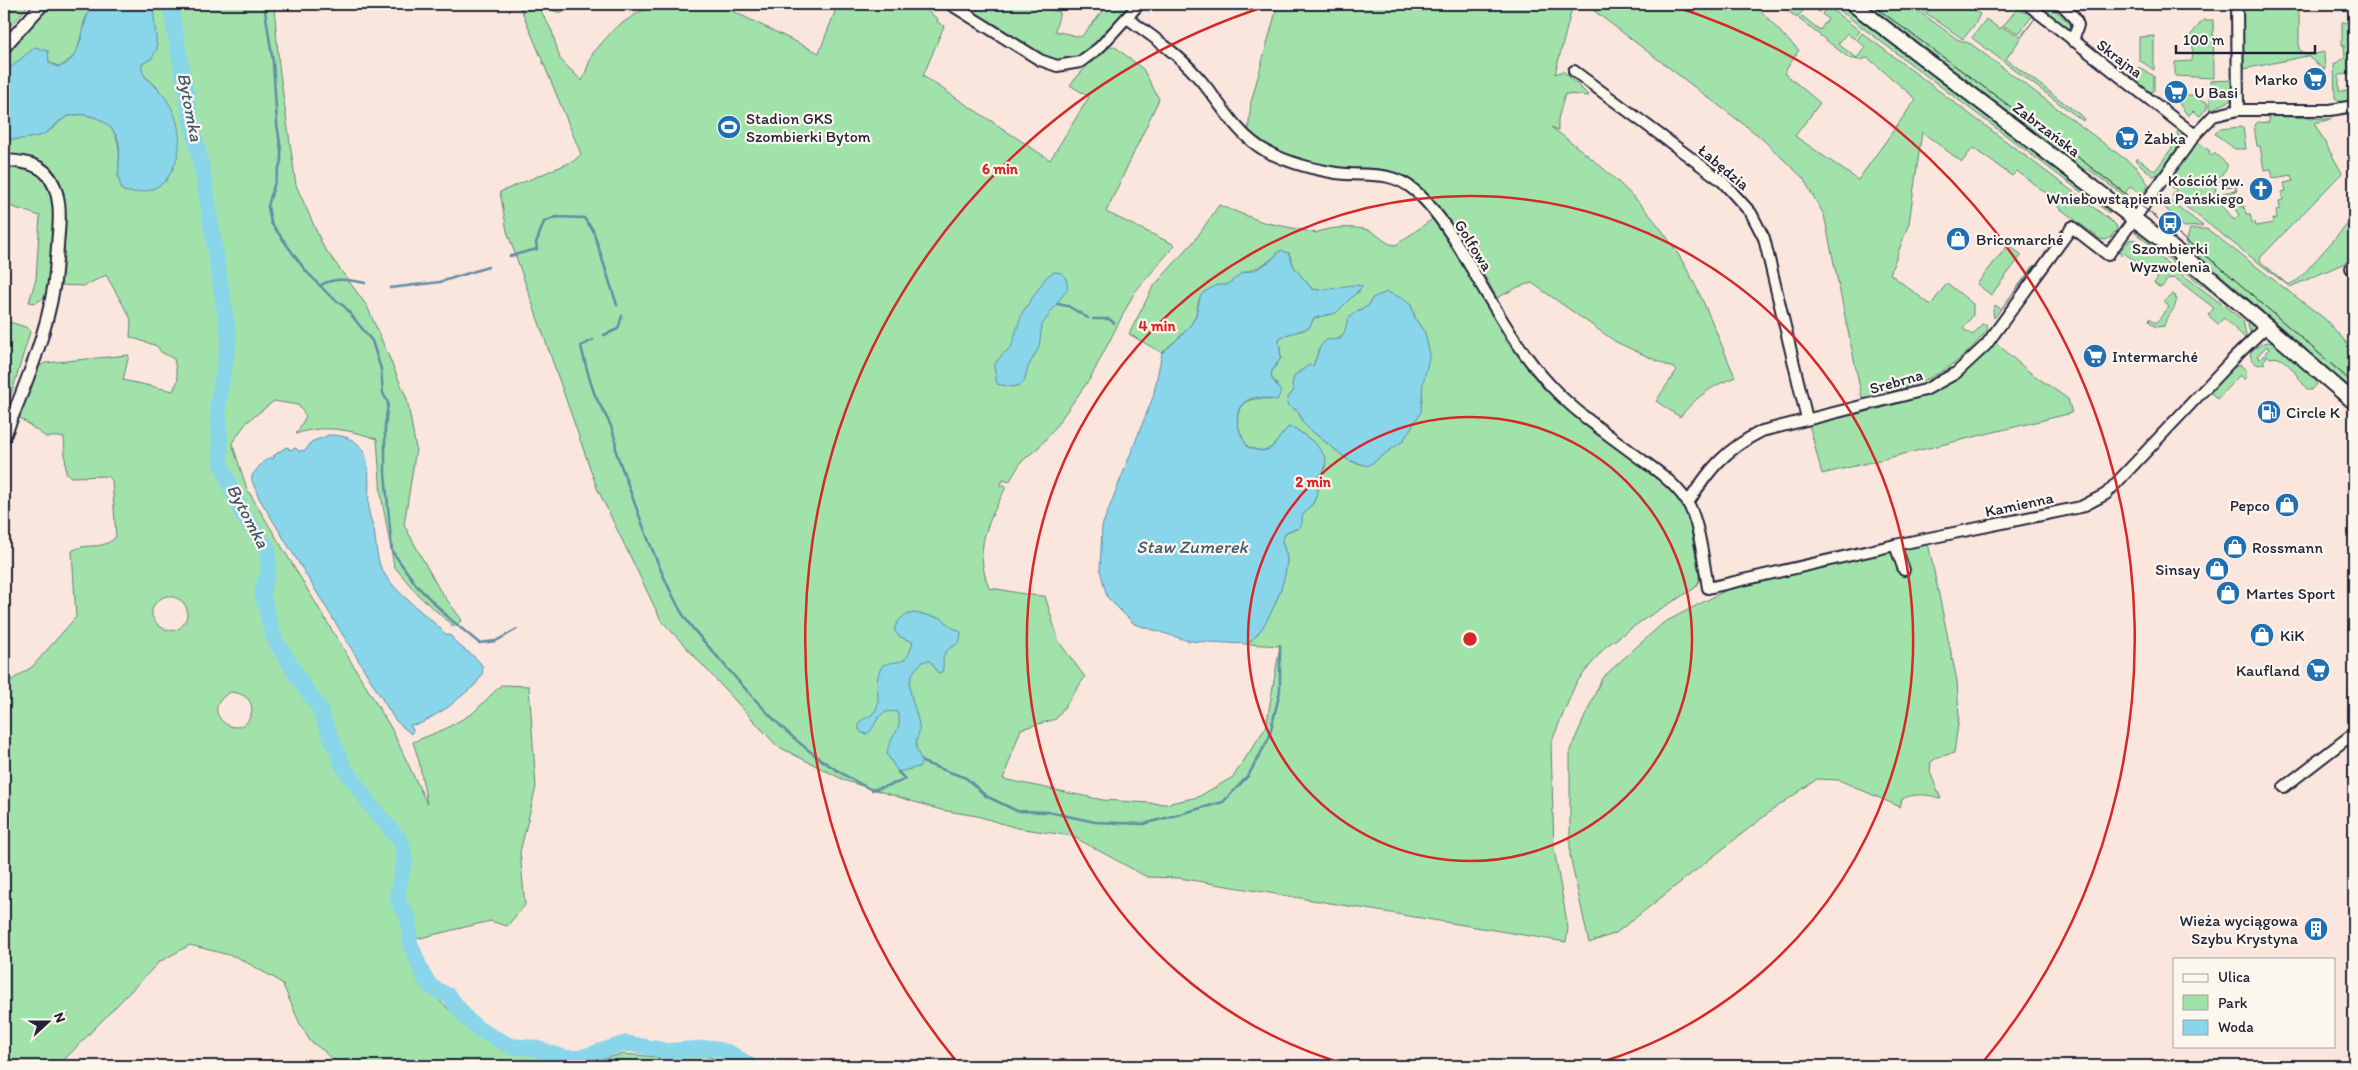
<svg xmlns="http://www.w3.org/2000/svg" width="2358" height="1070" viewBox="0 0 2358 1070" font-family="Itim,sans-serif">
  <rect width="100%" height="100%" fill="#fbe6de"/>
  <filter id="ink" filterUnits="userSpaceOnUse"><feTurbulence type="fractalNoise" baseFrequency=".02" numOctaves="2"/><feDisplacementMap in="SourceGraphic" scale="10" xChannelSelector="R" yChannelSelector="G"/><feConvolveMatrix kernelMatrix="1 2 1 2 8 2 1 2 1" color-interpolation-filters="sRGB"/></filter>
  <g filter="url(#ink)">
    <g fill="#a1e2ab" stroke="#628273" fill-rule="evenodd">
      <path d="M4 4H30L4 33Z"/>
      <path d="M52 4H92L84 22 78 49 74 56 60 67 49 62 48 57 13 66 4 73V61L20 39Z"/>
      <path d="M152 4H274L279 66 296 185 323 246 367 306 407 399 416 449 404 525 439 589 462 620 454 627 418 595 394 566 381 495 377 439C351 430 323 424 296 434L306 416 298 405 274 401 247 422 232 443 247 489 391 728 427 804 419 761 413 742 445 729 473 713 501 685 529 686 536 787 520 852 525 905 507 926 490 921 416 939 409 912 401 895 408 867 405 844 348 764 327 719 324 703 289 657 281 660 316 707 319 720 346 776 400 847 402 860 394 896 398 908 406 918V933L411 960 419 976 442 1003 478 1034 502 1050 528 1053 570 1066H354L350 1057 341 1064 331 1059 324 1051 310 1041 300 1024 283 985 276 979 237 957 190 945 159 962 58 1066H4V685L32 667 76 617 72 551C88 541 100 552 116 537L112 480 108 476 71 477 66 473 64 437H46L17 416 35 369 45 363 129 355 123 380 173 391 178 380 174 359 161 352 157 346 130 337 131 319 106 275 84 286 58 285C61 256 76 180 45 163 33 156 18 156 4 154V139C18 140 36 138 49 131 57 126 61 118 70 116 79 113 88 115 97 118 123 129 120 155 118 178L166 181 176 161C171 139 168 114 160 92 156 81 139 78 141 64L152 58ZM166 596C179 596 191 605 186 619 175 649 129 612 166 596ZM231 692C243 693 255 700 251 714 242 746 193 711 231 692Z"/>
      <path d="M519 4H537L552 31 560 59 582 81 593 53 615 28 639 12 660 4H718L819 53 838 4H918L938 19 937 22 944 26 923 76 1050 160 1089 97 1070 85 1099 52 1114 46 1143 69 1159 99 1106 212 1175 245 1134 293 1091 377 1051 433 1039 447 1021 462 1009 482 1003 480 1000 486 1005 485 1006 487C988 524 973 546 989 588 1008 590 1027 596 1045 596L1059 642 1085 677 1056 719 1021 729 1003 779 1103 800 1166 804 1198 797 1233 777 1266 727 1280 646 1246 644C1266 633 1286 583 1287 560 1287 554 1283 547 1282 541L1286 532 1299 528 1302 516 1314 502 1325 468 1316 444 1296 429 1289 427C1274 439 1275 458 1248 447 1230 421 1234 392 1271 400L1277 384 1271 377 1272 371 1281 358 1279 340 1286 335 1309 328 1314 318 1336 313 1352 296 1360 291H1326L1312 289 1294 267 1289 253 1279 251C1269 264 1258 267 1243 273 1238 276 1234 282 1228 284 1218 287 1209 292 1200 297 1197 303 1198 311 1195 317 1188 333 1173 341 1162 353L1129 334 1153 287 1195 240 1219 205 1263 222 1316 233C1327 227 1355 226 1368 230 1378 233 1385 245 1396 245L1434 218 1455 246 1507 342 1543 388 1591 430 1670 487 1683 505 1689 519 1699 573V581L1695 588 1646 618 1605 647 1576 683 1551 743 1554 849 1568 928 1566 942 1179 878 1147 877 1072 836 1017 828 977 816 941 810 846 781 777 746 661 620 597 488 507 231 500 192 574 161 581 154ZM1411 305 1416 320 1425 333 1421 411 1359 464 1348 460 1308 428 1303 423 1298 411 1294 409 1288 398 1294 390C1288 376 1302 368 1313 366L1320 347C1328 343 1340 340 1344 334 1350 326 1348 317 1357 311 1371 302 1395 305 1411 305Z"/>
      <path d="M550 4H578L562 13 554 11Z"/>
      <path d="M961 4H1026L1060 12 1055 31 1081 37 1109 4H1131L1098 44 1078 57 1063 62 1039 53Z"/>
      <path d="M1278 4H1573L1555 74 1563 71 1589 96 1565 94 1558 119V130L1551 127C1601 164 1649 204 1681 259 1703 296 1718 337 1735 377 1710 387 1697 396 1680 417L1656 401 1677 370 1616 342 1532 283 1518 287 1497 298C1474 258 1432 180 1384 170 1369 167 1354 168 1338 168 1303 167 1276 152 1248 133L1251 102Z"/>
      <path d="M1585 4H1754C1770 19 1782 36 1799 50L1784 73 1820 103 1795 136 1858 180 1916 99 1868 58 1859 60 1849 58 1799 19 1802 16 1820 30 1828 19 1822 14 1827 6 1860 31 1854 39 1847 33 1838 44 1857 58 1865 47 1857 40 1862 33 2092 206 2116 225 2117 229 2111 237 2106 240 2100 239 2058 207 2060 204 2017 171 2012 176 1973 148 1962 162 1922 132 1909 223 1890 274 1931 305 1947 283 1973 304V315L1963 329 1973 335 1982 324H1986L1988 329C1950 378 1919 384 1862 398L1824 215 1803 178 1759 136Z"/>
      <path d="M1779 4H1824L1825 5 1819 12 1811 5 1808 9 1806 7 1797 18Z"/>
      <path d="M1831 4H1843L2111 211 2109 213Z"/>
      <path d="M1862 4H1909L1957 39 1971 44 2137 168 2149 185 2143 193H2139L2130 187 2123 195 2088 169 2085 172Z"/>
      <path d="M1913 4H1965L1980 14 1975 24 1963 39Z"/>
      <path d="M2032 4H2048L2072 25 2067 32Z"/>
      <path d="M2241 4H2299V49L2307 56 2324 52 2325 70 2307 56 2244 69Z"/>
      <path d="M2018 8 2025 13 2028 10 2033 15 2019 33 2003 26Z"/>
      <path d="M2036 17 2006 59 2079 114 2084 119 2083 121 1972 38 1986 19 2000 29 2001 27 2021 36Z"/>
      <path d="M2203 20H2213L2214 78 2175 76V62L2192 61 2193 45 2190 36Z"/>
      <path d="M2342 22 2354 23V74L2339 75V91H2349V101L2341 102 2335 98 2334 64 2345 58 2344 45H2342Z"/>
      <path d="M2154 36V70L2139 60V37Z"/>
      <path d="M2138 67 2154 76V91L2146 93 2127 77H2138Z"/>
      <path d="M2233 80V94L2230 101 2210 110V81Z"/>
      <path d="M2173 95H2196V98L2207 102V108L2200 116 2193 111 2188 116Z"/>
      <path d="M2269 116 2332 119 2314 123 2342 173 2261 257 2260 261 2288 285 2298 280 2354 217V259L2290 287 2172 196 2176 190 2167 183 2198 142 2210 151 2209 154 2212 156 2214 153 2227 164V168C2206 192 2217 198 2234 220L2239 215 2223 193 2236 190V186L2221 187 2223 183 2232 179 2237 191 2232 192 2234 199H2239L2241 207 2244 206 2246 214H2250L2252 223 2255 222 2256 226 2273 223 2272 219 2277 218 2276 210 2280 209 2279 201 2283 200 2281 192 2286 191 2284 183 2294 181 2292 175 2273 178 2271 169 2264 170 2260 146H2257L2254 126 2258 122 2269 123Z"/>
      <path d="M2243 127 2246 149H2235L2215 134 2219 129Z"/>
      <path d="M2179 129 2186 137 2157 175 2153 176 2135 160 2137 158 2155 171 2179 138 2177 133Z"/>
      <path d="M4 165C16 168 31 169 40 177 64 196 51 263 49 290L46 296 36 303 29 302 36 279 40 216 4 204Z"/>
      <path d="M2164 196 2203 226 2184 227 2164 207Z"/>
      <path d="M2190 229H2207L2325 319 2354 351V391L2190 248 2186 243Z"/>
      <path d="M2134 232 2142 233 2248 317 2252 326 2251 335 2246 319Z"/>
      <path d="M2135 239 2243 320 2247 340 2224 318 2218 324 2208 315 2214 308 2175 278 2168 279 2162 287H2159L2154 283 2158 278 2124 253 2121 256 2120 251 2129 240Z"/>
      <path d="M2008 245 2022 255 1991 295 1977 284Z"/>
      <path d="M2034 265 2035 266 1994 318 1993 311 1995 305 2001 309Z"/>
      <path d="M2172 293C2184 303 2166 315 2164 326L2156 327 2149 321 2150 318 2156 323 2169 307 2164 301Z"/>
      <path d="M10 322 28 328 30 332 4 418V324Z"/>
      <path d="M1994 341 2028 371 2068 399 2072 413 1822 474 1809 424C1856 414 1924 403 1962 374 1974 365 1984 353 1994 341Z"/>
      <path d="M2269 342 2273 343 2314 378 2317 384 2312 390H2308C2298 380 2287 353 2270 358L2265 353 2269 349 2267 346 2257 356 2260 359 2264 355 2267 357 2263 361 2265 363 2259 365C2253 363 2249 359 2251 351L2263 343Z"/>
      <path d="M2240 365 2246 370 2247 376 2245 380 2240 375 2217 399 2210 392 2234 367Z"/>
      <path d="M1928 543 1957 681 1959 717 1954 753 1938 757 1931 762 1930 772 1941 799C1931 794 1912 793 1902 799L1900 807 1839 780 1817 779 1771 811 1616 933 1589 943 1570 856V750L1602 678 1663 623 1734 586Z"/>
      <path d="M623 1054 670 1058 705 1055 733 1066H571Z"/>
    </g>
    <g fill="#89d5e9" stroke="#608da3">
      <path d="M92 4H152L153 6 157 49 152 58 142 64C140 77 153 83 160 91 177 110 185 139 175 163 171 173 167 182 157 187 147 192 134 194 123 191 112 173 127 149 114 132 104 117 79 109 63 119 55 123 50 132 42 135 30 139 16 140 4 139V73L35 47 48 51 49 62 57 67C83 64 81 22 92 4Z"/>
      <path d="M1282 250 1289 254 1294 267 1312 289C1332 293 1344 282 1363 286L1336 313 1314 318 1309 328 1286 335 1279 340 1281 358 1272 371 1271 377 1281 392 1277 400C1270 400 1260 396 1253 398 1229 405 1237 431 1248 447 1275 459 1274 439 1289 427L1296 429 1316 444 1326 458 1325 468 1314 502 1302 516V524L1299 528 1286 532 1282 541C1283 546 1287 554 1287 559 1287 582 1266 634 1246 644L1189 641 1134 624 1107 597 1100 570 1102 526 1153 397 1162 353 1182 335 1192 323 1196 315 1200 297 1204 292 1217 285H1227L1242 273 1255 270 1269 262Z"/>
      <path d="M1054 272 1062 273 1066 279 1068 288 1042 325 1039 347 1028 367 1024 382 1020 385 1012 387 997 384 994 367 998 359 1011 347 1022 313 1047 276Z"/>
      <path d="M1387 292 1402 298 1411 305 1416 320 1425 333 1430 354 1423 383 1421 412 1403 441 1368 466 1348 460 1308 428 1303 423 1298 411 1287 405 1288 398 1294 390 1292 385 1294 376 1309 365 1313 366 1320 347 1326 340 1340 339C1346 332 1345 327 1348 320 1352 312 1361 310 1368 306L1372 298Z"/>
      <path d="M329 435C378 435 367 477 369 511 369 517 372 521 373 526 377 541 375 555 382 570 396 595 427 614 446 634L451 636C459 650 475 653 483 667L482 675 475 685 447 708 420 724 410 725 413 730 411 734 395 720 259 498 252 481V475L263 462 271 457 272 459 275 457 273 456 286 447 289 448V450L296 448 298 451 306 450 311 442Z"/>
      <path d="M914 613 942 618 951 627 961 632C961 649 952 643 945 653 941 660 945 665 942 672L938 673 930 661H924C898 680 915 701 919 725 920 732 917 737 916 744 916 750 920 756 922 762L919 767 898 772 887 754C888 736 905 730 897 712 875 708 879 725 867 734L862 733 859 729V722C864 718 870 718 875 711 883 699 871 680 883 665 903 658 905 668 913 642L900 637 894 631C897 620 902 615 914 613Z"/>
    </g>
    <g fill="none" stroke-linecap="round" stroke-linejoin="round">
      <g stroke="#608da3" stroke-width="2.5">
        <path d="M264 4 273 62 277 124 281 150V161L268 206 271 223 305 270 329 295 345 307 372 341 381 369 383 393 388 403 385 426V473L392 551 417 586 450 619 479 643 496 641 517 629"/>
        <path d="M510 256 537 249 536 243 544 222 556 217 584 218 593 230 617 305"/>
        <path d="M321 285C336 277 349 280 365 283"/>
        <path d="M390 288 440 282 488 267"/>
        <path d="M1058 304 1068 306 1088 318"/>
        <path d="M1093 319H1109L1114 323"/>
        <path d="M604 335 618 329 622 316"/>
        <path d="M593 340 581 346C585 362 589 380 595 395 604 415 617 429 616 452 635 503 652 556 677 604 687 625 706 643 721 661 769 717 805 757 872 790L897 783 905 779 898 772"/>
        <path d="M922 762 966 778 986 796 1017 811 1049 812 1095 822 1144 824 1223 802 1248 776 1269 738 1280 691V645"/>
      </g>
      <path stroke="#89d5e9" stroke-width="16" d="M170 4 190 116 203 173 229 338 218 403 221 463 242 514 268 548V573L262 593 274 638 297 676 318 706 343 766 374 810 399 839 402 845 405 860 397 895 401 907 408 916 410 943 423 975 431 987 449 996 467 1019 480 1030 511 1046 535 1048 566 1058H579L626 1043 667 1051 712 1048 730 1053 751 1066"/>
      <g stroke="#22223b" stroke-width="14">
        <g id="minor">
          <path d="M950 4 1040 60 1057 66 1080 62 1099 48 1139 4"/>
          <path d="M2027 4 2195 135"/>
          <path d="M2061 4 2075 18 2078 25 2073 41"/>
          <path d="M2237 4 2238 110"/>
          <path d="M1127 18C1152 36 1177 53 1197 76 1220 101 1235 134 1266 151 1288 163 1311 169 1336 173 1363 177 1390 169 1414 190 1436 208 1456 241 1470 266 1495 308 1518 351 1552 387 1578 415 1612 437 1642 460 1659 472 1674 483 1686 500 1699 518 1704 565 1708 588L1895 545 2081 507 2106 494 2232 360 2268 325"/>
          <path d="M1574 71 1722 181 1751 213 1764 238 1807 419"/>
          <path d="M2351 268 2354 266"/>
          <path d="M1688 503C1709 469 1726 449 1762 431L1925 390 1956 373 1986 345 2072 227 2108 255 2195 135 2213 116 2238 110H2330L2354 106"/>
          <path d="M1895 545 1904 570"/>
          <path d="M2284 787 2354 733"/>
        </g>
      </g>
      <g stroke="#22223b" stroke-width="15">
        <g id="tertiary">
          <path d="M4 47 43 4"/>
          <path d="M4 160C19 162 35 162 46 173 62 190 60 218 58 239 57 254 56 270 54 285 46 337 24 388 4 437"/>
        </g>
      </g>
      <g stroke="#22223b" stroke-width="18">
        <path id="secondary" d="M1853 4 2201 270 2354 402"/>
      </g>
      <use href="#minor" stroke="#fbf7ec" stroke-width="10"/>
      <use href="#tertiary" stroke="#fbf7ec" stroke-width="11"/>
      <use href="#secondary" stroke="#fbf7ec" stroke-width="14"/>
      <path stroke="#22223b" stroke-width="1" d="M1871 4 2053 138 2218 265 2354 384"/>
    </g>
  </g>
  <g fill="none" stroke="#d62828" stroke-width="2.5">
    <circle cx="1470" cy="639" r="222"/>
    <path d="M1352 1066A443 443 0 1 1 1588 1066"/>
    <path d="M957 1062A665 665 0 0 1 1270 5M1670 5A665 665 0 0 1 1983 1062"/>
  </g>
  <defs>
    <g id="supermarket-disc" transform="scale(1.25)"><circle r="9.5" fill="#1f6fb2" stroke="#fbf7ec"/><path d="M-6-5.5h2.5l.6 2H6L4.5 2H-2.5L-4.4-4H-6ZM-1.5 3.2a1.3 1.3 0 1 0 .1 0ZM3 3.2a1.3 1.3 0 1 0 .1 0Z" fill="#fff"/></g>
    <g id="stadium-disc" transform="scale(1.25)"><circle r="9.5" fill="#1f6fb2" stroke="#fbf7ec"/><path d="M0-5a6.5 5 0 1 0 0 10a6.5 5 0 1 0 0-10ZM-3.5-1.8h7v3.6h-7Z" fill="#fff"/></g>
    <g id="church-disc" transform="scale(1.25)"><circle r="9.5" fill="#1f6fb2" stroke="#fbf7ec"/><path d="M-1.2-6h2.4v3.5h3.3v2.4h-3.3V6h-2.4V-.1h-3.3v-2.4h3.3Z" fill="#fff"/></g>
    <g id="bus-disc" transform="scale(1.25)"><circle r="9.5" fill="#1f6fb2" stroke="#fbf7ec"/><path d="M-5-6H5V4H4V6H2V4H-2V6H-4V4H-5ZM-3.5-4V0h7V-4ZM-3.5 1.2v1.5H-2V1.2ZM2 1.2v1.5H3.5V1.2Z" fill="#fff"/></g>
    <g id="shop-disc" transform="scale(1.25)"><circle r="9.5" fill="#1f6fb2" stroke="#fbf7ec"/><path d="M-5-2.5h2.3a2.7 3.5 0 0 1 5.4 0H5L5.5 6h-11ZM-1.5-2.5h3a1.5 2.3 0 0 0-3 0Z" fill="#fff"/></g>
    <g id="fuel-disc" transform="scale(1.25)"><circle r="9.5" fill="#1f6fb2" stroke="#fbf7ec"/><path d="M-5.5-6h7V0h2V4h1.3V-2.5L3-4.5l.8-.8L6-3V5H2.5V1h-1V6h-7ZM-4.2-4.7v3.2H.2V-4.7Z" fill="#fff"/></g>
    <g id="building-disc" transform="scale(1.25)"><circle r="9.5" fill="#1f6fb2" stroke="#fbf7ec"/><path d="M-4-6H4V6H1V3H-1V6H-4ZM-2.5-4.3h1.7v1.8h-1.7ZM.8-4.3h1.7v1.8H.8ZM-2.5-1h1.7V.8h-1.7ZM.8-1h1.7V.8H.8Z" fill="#fff"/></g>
  </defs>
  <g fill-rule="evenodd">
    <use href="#supermarket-disc" x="2315" y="79"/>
    <use href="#supermarket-disc" x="2176" y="92"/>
    <use href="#stadium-disc" x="729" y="127"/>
    <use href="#supermarket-disc" x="2127" y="138"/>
    <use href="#church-disc" x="2261" y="189"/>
    <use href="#bus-disc" x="2170" y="223"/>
    <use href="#shop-disc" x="1958" y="239"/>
    <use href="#supermarket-disc" x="2095" y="356"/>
    <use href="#fuel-disc" x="2269" y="412"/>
    <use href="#shop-disc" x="2287" y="505"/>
    <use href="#shop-disc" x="2235" y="547"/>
    <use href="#shop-disc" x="2217" y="569"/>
    <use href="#shop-disc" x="2228" y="593"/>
    <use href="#shop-disc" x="2262" y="635"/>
    <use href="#supermarket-disc" x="2318" y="670"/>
    <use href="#building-disc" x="2316" y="929"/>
  </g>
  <g text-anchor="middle" stroke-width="4.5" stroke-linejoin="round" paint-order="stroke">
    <g font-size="16" fill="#22223b" stroke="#fbf7ec">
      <text transform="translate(2120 58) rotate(37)" y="6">Skrajna</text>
      <text transform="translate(2047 129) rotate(37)" y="6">Zabrzańska</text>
      <text transform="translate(1724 167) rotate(40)" y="6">Łabędzia</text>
      <text transform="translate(1474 245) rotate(58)" y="6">Golfowa</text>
      <text transform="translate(1896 381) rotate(-16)" y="6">Srebrna</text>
      <text transform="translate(2019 504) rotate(-12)" y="6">Kamienna</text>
    </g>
    <g font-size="16" fill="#22223b" stroke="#fbf7ec" text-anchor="start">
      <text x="2298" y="85" text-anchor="end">Marko</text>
      <text x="2194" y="98">U Basi</text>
      <text x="746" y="124">Stadion GKS<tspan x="746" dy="18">Szombierki Bytom</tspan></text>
      <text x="2144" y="144">Żabka</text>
      <text x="2244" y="186" text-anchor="end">Kościół pw.<tspan x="2244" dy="18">Wniebowstąpienia Pańskiego</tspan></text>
      <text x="1976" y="245">Bricomarché</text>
      <text x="2170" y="254" text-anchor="middle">Szombierki<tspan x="2170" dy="18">Wyzwolenia</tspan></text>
      <text x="2112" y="362">Intermarché</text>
      <text x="2286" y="418">Circle K</text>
      <text x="2270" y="511" text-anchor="end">Pepco</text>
      <text x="2252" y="553">Rossmann</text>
      <text x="2200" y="575" text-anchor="end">Sinsay</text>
      <text x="2246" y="599">Martes Sport</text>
      <text x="2280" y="641">KiK</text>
      <text x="2300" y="676" text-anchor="end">Kaufland</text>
      <text x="2298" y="926" text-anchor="end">Wieża wyciągowa<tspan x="2298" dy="18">Szybu Krystyna</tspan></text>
    </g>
    <g font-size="18" font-style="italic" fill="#41586f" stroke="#fbf7ec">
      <text transform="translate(190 107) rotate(79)" y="6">Bytomka</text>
      <text transform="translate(248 516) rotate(62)" y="6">Bytomka</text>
      <text x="1192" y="553">Staw Zumerek</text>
    </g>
  </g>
  <circle cx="1470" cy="639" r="8" fill="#d62828" stroke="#fbf7ec" stroke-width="2.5"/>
  <g font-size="15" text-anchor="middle" font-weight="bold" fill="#d62828" stroke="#fbf7ec" stroke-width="4.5" stroke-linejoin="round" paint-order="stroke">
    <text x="1000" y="174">6 min</text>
    <text x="1157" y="331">4 min</text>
    <text x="1313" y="487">2 min</text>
  </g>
  <rect width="2358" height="1070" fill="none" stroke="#fbf7ec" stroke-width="20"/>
  <rect x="10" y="10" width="2338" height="1050" fill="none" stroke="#22223b" stroke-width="2" filter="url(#ink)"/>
  <rect x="2173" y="958" width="162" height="90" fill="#fbf7ec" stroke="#a4a2a5"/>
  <rect x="2183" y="974" width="25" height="8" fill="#fbf7ec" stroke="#a4a2a5"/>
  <text x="2218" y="982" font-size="15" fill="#22223b">Ulica</text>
  <rect x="2183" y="995" width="25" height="15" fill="#a1e2ab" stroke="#a4a2a5"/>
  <text x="2218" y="1008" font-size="15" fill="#22223b">Park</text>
  <rect x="2183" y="1020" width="25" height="15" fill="#89d5e9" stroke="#a4a2a5"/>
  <text x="2218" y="1032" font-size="15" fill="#22223b">Woda</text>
  <g transform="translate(48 1022) rotate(69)" stroke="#fbf7ec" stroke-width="4" paint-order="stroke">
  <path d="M0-4L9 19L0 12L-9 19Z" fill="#22223b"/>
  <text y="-8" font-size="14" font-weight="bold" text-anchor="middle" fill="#22223b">N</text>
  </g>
  <path d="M2176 45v8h139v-8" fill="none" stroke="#22223b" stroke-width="2.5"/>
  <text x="2183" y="45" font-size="15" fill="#22223b" stroke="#fbf7ec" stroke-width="4" paint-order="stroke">100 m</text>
</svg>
